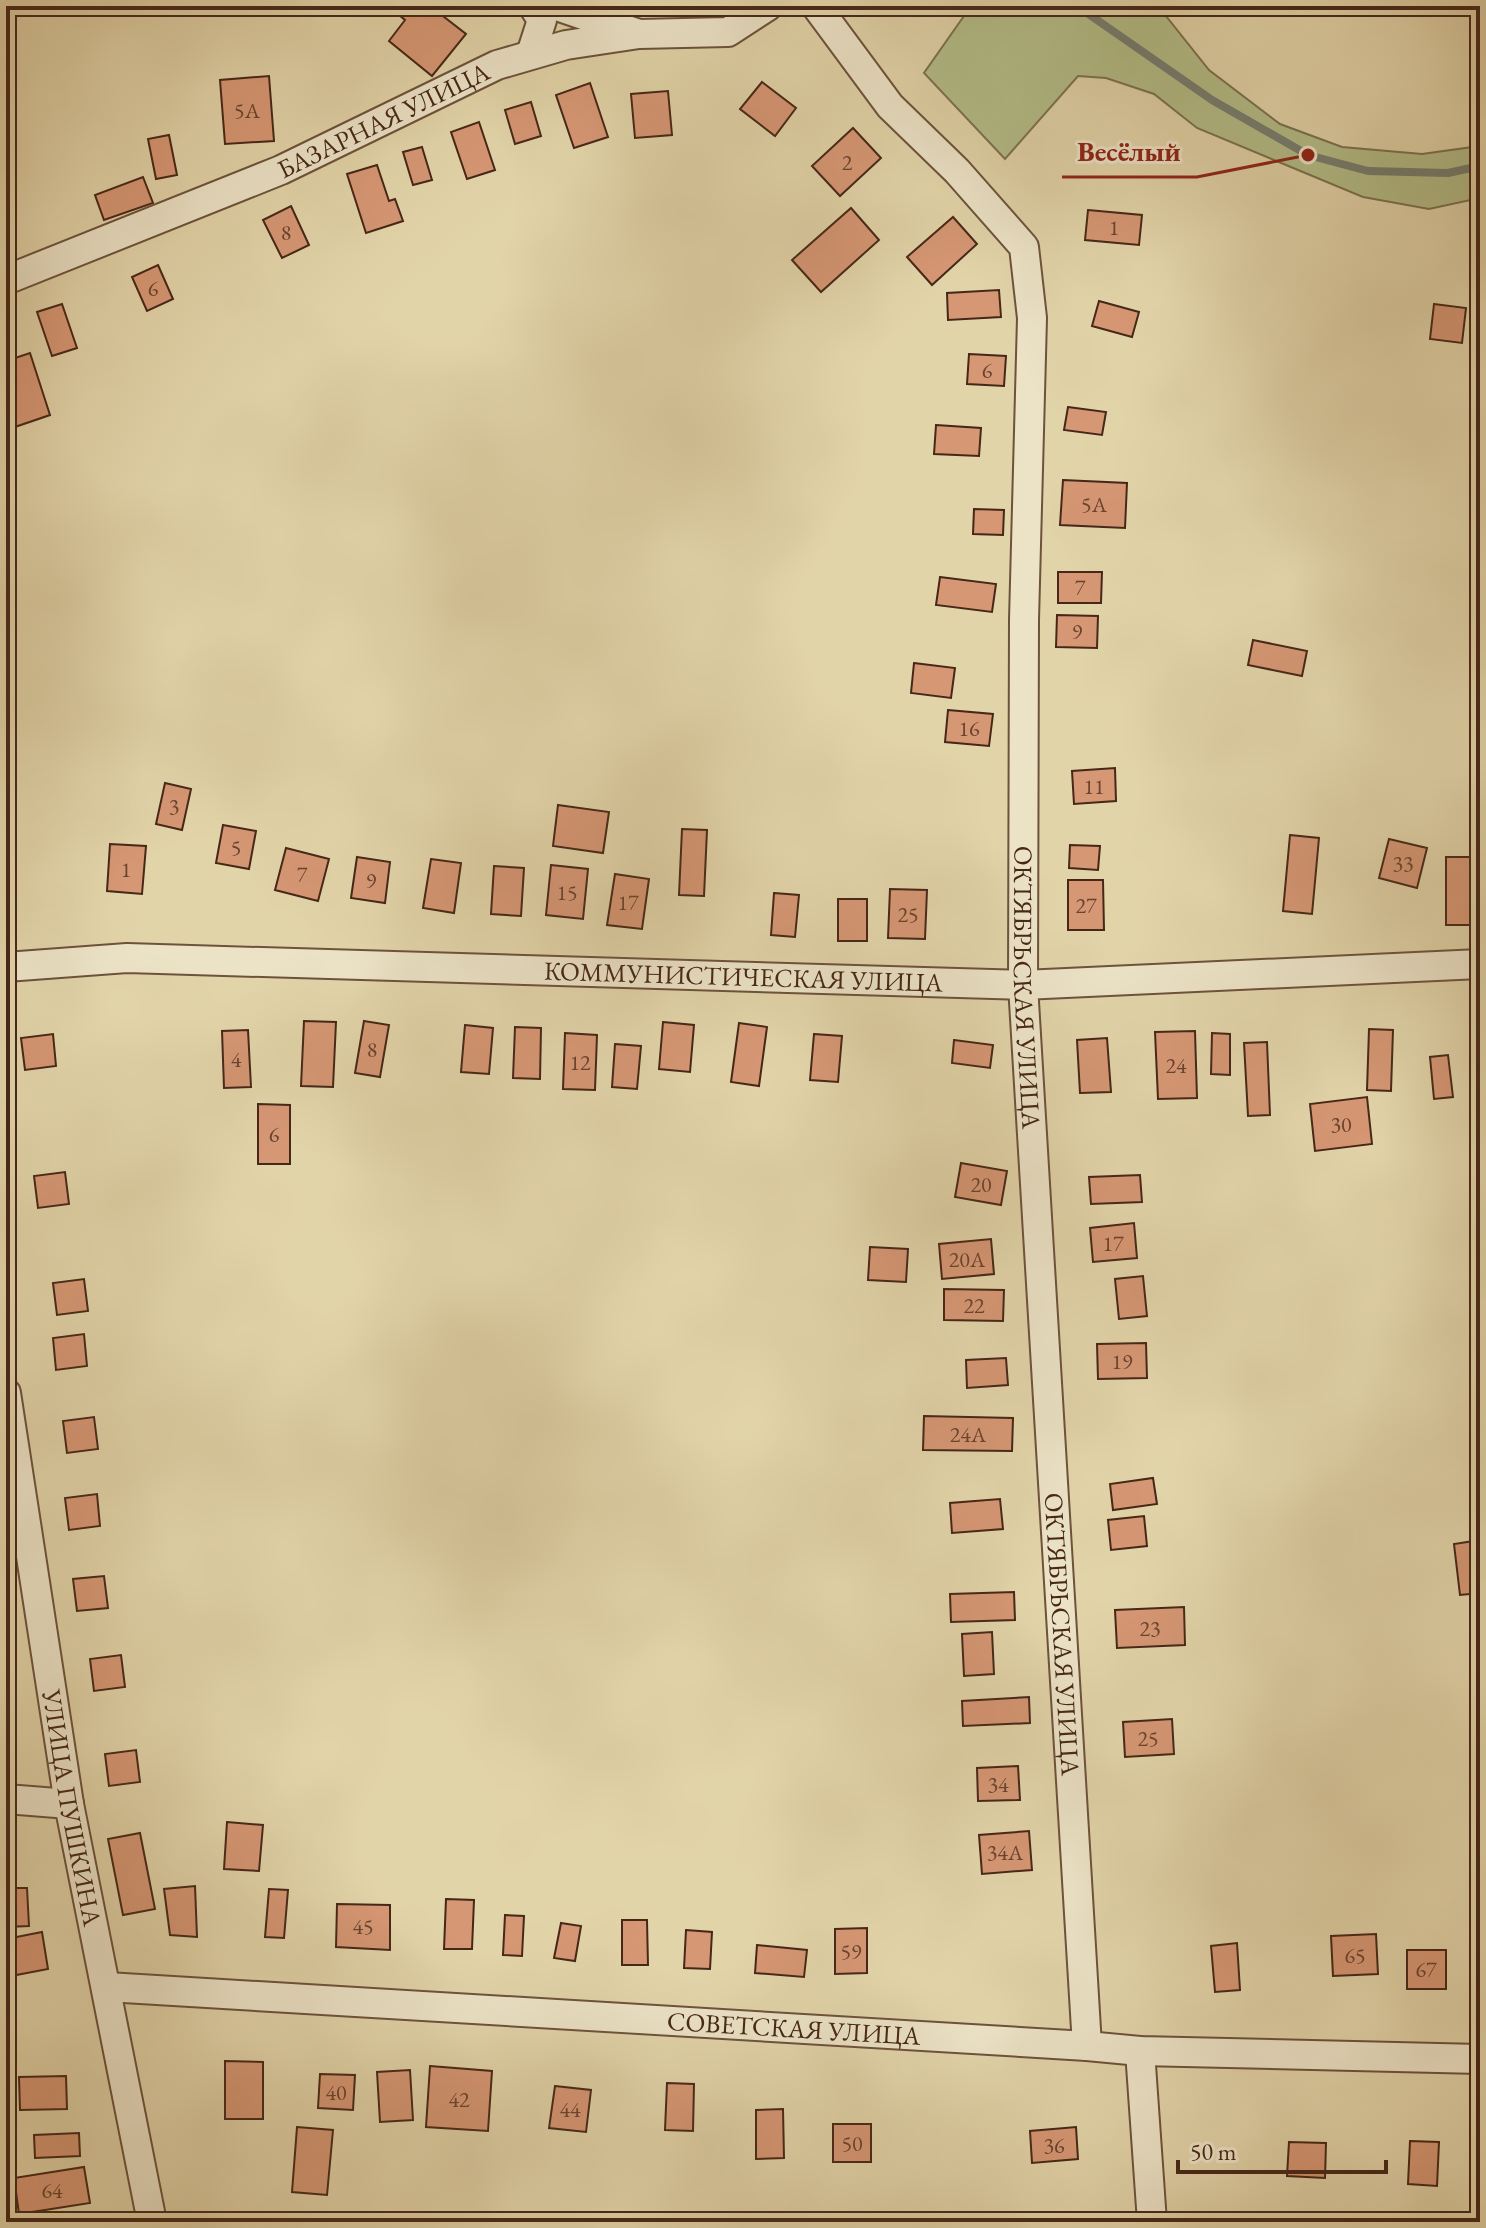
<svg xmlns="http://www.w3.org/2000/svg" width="1486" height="2228" viewBox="0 0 1486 2228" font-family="'EB Garamond',serif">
  <rect width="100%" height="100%" fill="#e2d4a9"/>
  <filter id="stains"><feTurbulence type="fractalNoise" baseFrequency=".0025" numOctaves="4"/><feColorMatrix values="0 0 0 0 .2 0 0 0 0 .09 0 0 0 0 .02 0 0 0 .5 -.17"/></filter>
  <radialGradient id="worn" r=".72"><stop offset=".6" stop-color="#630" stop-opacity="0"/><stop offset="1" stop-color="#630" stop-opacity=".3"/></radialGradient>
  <path fill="#b3bd88" stroke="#7c7250" stroke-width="2" d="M971 6H1158L1209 70 1280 124 1342 147 1422 154 1480 146V198L1429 209 1363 197 1197 128 1154 94 1106 78 1078 76 1005 159 924 73Z"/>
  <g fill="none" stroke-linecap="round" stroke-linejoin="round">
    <path stroke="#757e71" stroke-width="8" d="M1077 6 1212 100 1308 155 1368 171 1448 173 1480 166"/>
  </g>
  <g fill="#d69774" stroke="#462718" stroke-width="2">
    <path d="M359 6H378L371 15Z"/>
    <path d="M396 6H430L466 34 432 76 389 41 405 20 393 10Z"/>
    <path d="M6 15 14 16 6 77Z"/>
    <path d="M269 76 274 141 225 144 220 80Z"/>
    <path d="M762 82 796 108 775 136 740 109Z"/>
    <path d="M590 83 608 137 574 148 556 95Z"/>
    <path d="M668 91 672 135 635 138 631 94Z"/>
    <path d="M531 102 541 136 515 144 505 110Z"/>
    <path d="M479 122 495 170 467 179 451 132Z"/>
    <path d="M853 128 881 158 840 196 812 166Z"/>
    <path d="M169 135 177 175 156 179 148 139Z"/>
    <path d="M422 147 432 180 413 185 403 152Z"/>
    <path d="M377 165 389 201 395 199 403 221 366 233 347 174Z"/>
    <path d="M143 177 153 203 104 220 95 195Z"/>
    <path d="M291 206 309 245 282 258 263 220Z"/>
    <path d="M851 208 879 240 821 292 792 260Z"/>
    <path d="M1088 210 1142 215 1139 245 1085 240Z"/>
    <path d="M953 217 977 244 932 285 907 257Z"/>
    <path d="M158 265 173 299 147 311 132 277Z"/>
    <path d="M999 290 1001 317 948 320 947 293Z"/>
    <path d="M1099 301 1139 312 1132 337 1092 326Z"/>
    <path d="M62 304 77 348 52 356 37 312Z"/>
    <path d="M1434 304 1466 308 1462 343 1430 339Z"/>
    <path d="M30 353 50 415 6 430V361Z"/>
    <path d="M969 354 1006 356 1004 386 967 384Z"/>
    <path d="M1068 407 1106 412 1102 435 1064 430Z"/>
    <path d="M936 425 981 428 979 456 934 454Z"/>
    <path d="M1063 480 1127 483 1125 528 1060 525Z"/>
    <path d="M974 509 1004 510 1003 535 973 534Z"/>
    <path d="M1058 572H1102L1101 603H1058Z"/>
    <path d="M940 577 996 584 992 612 936 605Z"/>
    <path d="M1057 615 1098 616 1097 648 1056 647Z"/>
    <path d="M1253 640 1307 651 1302 676 1248 665Z"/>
    <path d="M914 663 955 668 951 698 911 693Z"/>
    <path d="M948 710 993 714 989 746 945 742Z"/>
    <path d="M1115 768 1116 801 1074 804 1072 771Z"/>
    <path d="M165 783 191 789 182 830 156 824Z"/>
    <path d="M558 805 609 812 603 853 553 846Z"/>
    <path d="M223 825 256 831 249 869 216 863Z"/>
    <path d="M682 829 707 830 704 896 679 895Z"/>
    <path d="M1290 835 1319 838 1312 914 1283 911Z"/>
    <path d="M1389 839 1427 848 1417 888 1379 878Z"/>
    <path d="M110 844 146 846 142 894 107 891Z"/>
    <path d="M1070 845 1100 846 1098 870 1069 868Z"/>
    <path d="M286 848 329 859 318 901 275 890Z"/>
    <path d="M357 857 390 862 385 903 351 898Z"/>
    <rect x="1446" y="857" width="34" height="68"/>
    <path d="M431 859 461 863 454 913 423 908Z"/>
    <path d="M551 865 588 869 583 919 546 915Z"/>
    <path d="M494 866 524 868 521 916 491 914Z"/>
    <path d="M615 874 649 879 642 929 607 925Z"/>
    <path d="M1068 880H1103L1104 930H1068Z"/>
    <path d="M890 889 927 890 925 939 888 938Z"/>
    <path d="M774 893 799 895 795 937 771 935Z"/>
    <rect x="838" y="899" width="29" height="42"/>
    <path d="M304 1021 336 1022 333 1087 301 1086Z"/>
    <path d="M364 1021 389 1025 380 1077 355 1073Z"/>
    <path d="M663 1022 694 1025 690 1072 659 1069Z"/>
    <path d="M739 1023 767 1027 759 1086 731 1082Z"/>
    <path d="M465 1025 493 1028 489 1074 461 1072Z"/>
    <path d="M515 1027 541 1028 540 1079 513 1078Z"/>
    <path d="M1369 1029 1393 1030 1391 1091 1367 1090Z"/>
    <path d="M248 1030 251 1087 224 1088 222 1031Z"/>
    <path d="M1195 1031 1197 1098 1158 1099 1155 1032Z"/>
    <path d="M565 1033 597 1035 595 1090 563 1089Z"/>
    <path d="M1212 1033 1230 1034V1075L1211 1074Z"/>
    <path d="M53 1034 56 1066 25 1070 21 1038Z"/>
    <path d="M814 1034 842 1036 838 1082 810 1080Z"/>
    <path d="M1107 1038 1111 1092 1080 1093 1077 1040Z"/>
    <path d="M954 1040 993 1045 990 1068 952 1063Z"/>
    <path d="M1267 1042 1270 1115 1248 1116 1244 1043Z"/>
    <path d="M615 1044 641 1046 637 1089 612 1087Z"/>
    <path d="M1448 1055 1453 1097 1434 1099 1430 1057Z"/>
    <path d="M1367 1097 1372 1144 1315 1151 1310 1104Z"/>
    <path d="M258 1104 290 1105V1164H258Z"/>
    <path d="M961 1163 1007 1171 1001 1205 955 1197Z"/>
    <path d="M65 1172 69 1204 38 1208 34 1176Z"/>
    <path d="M1140 1175 1142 1202 1091 1204 1089 1177Z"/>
    <path d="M1134 1223 1137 1258 1093 1262 1090 1228Z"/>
    <path d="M991 1239 994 1274 942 1279 939 1244Z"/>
    <path d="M870 1247 908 1249 906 1282 868 1280Z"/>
    <path d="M1143 1276 1147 1316 1119 1319 1115 1279Z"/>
    <path d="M84 1279 88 1311 57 1315 53 1283Z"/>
    <path d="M944 1289 1004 1290 1003 1321 944 1320Z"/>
    <path d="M84 1334 87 1366 56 1370 53 1338Z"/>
    <path d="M1146 1343 1147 1378 1098 1379 1097 1344Z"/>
    <path d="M1006 1358 1008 1385 967 1388 966 1360Z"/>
    <path d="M924 1416 1013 1418 1012 1451 923 1450Z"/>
    <path d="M94 1417 98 1449 67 1453 63 1421Z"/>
    <path d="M1153 1478 1157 1504 1113 1510 1110 1484Z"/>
    <path d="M97 1494 100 1526 69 1530 65 1498Z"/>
    <path d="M1000 1499 1003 1529 952 1533 950 1503Z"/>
    <path d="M1144 1516 1147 1546 1111 1550 1108 1520Z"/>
    <path d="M1480 1540V1593L1460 1595 1454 1544Z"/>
    <path d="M104 1576 108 1608 77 1611 73 1579Z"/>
    <path d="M1014 1592 1015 1620 951 1622 950 1594Z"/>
    <path d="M1184 1607 1185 1645 1117 1648 1115 1610Z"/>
    <path d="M992 1632 994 1674 964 1676 962 1634Z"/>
    <path d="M121 1655 125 1687 94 1691 90 1659Z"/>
    <path d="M1029 1697 1030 1723 963 1726 962 1701Z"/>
    <path d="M1172 1719 1174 1754 1125 1757 1123 1722Z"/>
    <path d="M136 1750 140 1782 109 1786 105 1754Z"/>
    <path d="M1018 1766 1020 1800 978 1801 977 1768Z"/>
    <path d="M227 1822 263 1825 259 1871 224 1869Z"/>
    <path d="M1029 1831 1032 1870 982 1874 979 1835Z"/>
    <path d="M140 1833 155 1909 123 1915 108 1839Z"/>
    <path d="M195 1886 197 1937 170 1935 164 1889Z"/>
    <path d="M6 1888H27L29 1926 6 1927Z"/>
    <path d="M269 1889 288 1890 284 1938 265 1937Z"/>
    <path d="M446 1899 474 1900 472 1949H444Z"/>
    <path d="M337 1904 390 1905V1950L336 1947Z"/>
    <path d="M505 1915 524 1916 522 1956 503 1955Z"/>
    <path d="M622 1920H647L648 1965H622Z"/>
    <path d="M561 1923 581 1926 575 1961 554 1958Z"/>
    <path d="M867 1928V1973L835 1974V1929Z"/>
    <path d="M686 1930 712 1932 710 1969 684 1968Z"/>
    <path d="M42 1932 48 1969 6 1977V1939Z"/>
    <path d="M1376 1934 1378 1974 1333 1976 1331 1936Z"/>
    <path d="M1237 1943 1240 1990 1215 1992 1211 1946Z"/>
    <path d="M757 1945 807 1950 804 1977 755 1973Z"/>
    <rect x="1407" y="1950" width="39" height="39"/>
    <rect x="1473" y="1952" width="7" height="43"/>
    <path d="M225 2061 263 2062V2119H225Z"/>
    <path d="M430 2066 492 2071 488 2131 426 2127Z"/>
    <path d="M410 2070 413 2120 380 2122 377 2072Z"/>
    <path d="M320 2074 355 2075 353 2110 318 2108Z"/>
    <path d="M66 2076 67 2109 20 2110 19 2077Z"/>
    <path d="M667 2083 694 2084 693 2131 665 2130Z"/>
    <path d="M555 2086 591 2090 586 2132 549 2128Z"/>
    <path d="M783 2109 784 2158 756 2159V2110Z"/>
    <rect x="833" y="2124" width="38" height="38"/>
    <path d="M297 2127 333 2130 327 2195 292 2192Z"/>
    <path d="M1076 2127 1078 2159 1032 2163 1030 2131Z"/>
    <path d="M79 2133 80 2156 35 2158 34 2135Z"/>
    <path d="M1410 2141 1439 2142 1437 2186 1408 2184Z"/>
    <path d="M1289 2142 1326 2143 1325 2178 1287 2176Z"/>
    <path d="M84 2167 90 2203 19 2214 14 2178Z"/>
  </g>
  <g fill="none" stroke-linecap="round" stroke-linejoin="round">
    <g stroke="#6d523c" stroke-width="32">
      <g id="minor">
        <path d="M557 6 636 33"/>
        <path id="s1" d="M816 6 890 106 957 171 1024 247 1032 318 1024 620 1023 985 1087 2046"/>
        <path d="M531 54 542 20 533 6"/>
        <path id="s2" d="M6 280 281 170 497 65 566 45 639 34 728 32 768 6"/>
        <path id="s3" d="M6 967 127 958 1023 985 1480 964"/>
        <path id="s4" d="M6 1393 69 1804 152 2222"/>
        <path d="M6 1799 69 1804"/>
        <path id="s5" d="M107 1987 1087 2046 1140 2051 1480 2059"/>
        <path d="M1140 2051 1152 2222"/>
      </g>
    </g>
    <use href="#minor" stroke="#ece3c7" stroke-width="28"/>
  </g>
  <g text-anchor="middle" stroke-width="6" stroke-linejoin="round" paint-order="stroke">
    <g font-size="22" fill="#6a432f">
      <text x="247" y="118">5А</text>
      <text x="847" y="170">2</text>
      <text x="1114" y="235">1</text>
      <text x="286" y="240">8</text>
      <text x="153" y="296">6</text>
      <text x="987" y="378">6</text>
      <text x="1094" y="512">5А</text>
      <text x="1080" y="595">7</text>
      <text x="1077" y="639">9</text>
      <text x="969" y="736">16</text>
      <text x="1094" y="794">11</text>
      <text x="174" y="814">3</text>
      <text x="236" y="855">5</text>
      <text x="1403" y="871">33</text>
      <text x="126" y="877">1</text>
      <text x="302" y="882">7</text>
      <text x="371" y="888">9</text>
      <text x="567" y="900">15</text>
      <text x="628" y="910">17</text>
      <text x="1086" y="913">27</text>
      <text x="908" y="922">25</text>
      <text x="372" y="1057">8</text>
      <text x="236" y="1067">4</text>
      <text x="580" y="1070">12</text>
      <text x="1176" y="1073">24</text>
      <text x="1341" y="1132">30</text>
      <text x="274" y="1142">6</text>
      <text x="981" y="1192">20</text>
      <text x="1113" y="1251">17</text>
      <text x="967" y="1267">20А</text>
      <text x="974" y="1313">22</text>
      <text x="1122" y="1369">19</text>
      <text x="968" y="1442">24А</text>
      <text x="1150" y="1636">23</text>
      <text x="1148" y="1746">25</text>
      <text x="998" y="1792">34</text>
      <text x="1005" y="1860">34А</text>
      <text x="363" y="1934">45</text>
      <text x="851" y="1959">59</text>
      <text x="1355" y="1963">65</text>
      <text x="1426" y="1977">67</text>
      <text x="336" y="2100">40</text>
      <text x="459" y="2107">42</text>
      <text x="570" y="2117">44</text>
      <text x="852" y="2151">50</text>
      <text x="1054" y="2153">36</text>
      <text x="52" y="2198">64</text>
    </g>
    <g font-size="26" fill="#462718" stroke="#ece3c7">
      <text dy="9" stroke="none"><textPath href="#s2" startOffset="410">БАЗАРНАЯ УЛИЦА</textPath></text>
      <text dy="9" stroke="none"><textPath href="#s3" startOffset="738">КОММУНИСТИЧЕСКАЯ УЛИЦА</textPath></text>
      <text dy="9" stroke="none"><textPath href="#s1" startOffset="1060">ОКТЯБРЬСКАЯ УЛИЦА</textPath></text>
      <text dy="9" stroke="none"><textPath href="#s1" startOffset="1708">ОКТЯБРЬСКАЯ УЛИЦА</textPath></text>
      <text dy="9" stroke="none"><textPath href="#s4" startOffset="420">УЛИЦА ПУШКИНА</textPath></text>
      <text dy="9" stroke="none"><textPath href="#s5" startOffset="688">СОВЕТСКАЯ УЛИЦА</textPath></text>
    </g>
  </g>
  <path fill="none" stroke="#8f2418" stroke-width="3" d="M1308 155L1197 177H1062"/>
  <circle fill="#8f2418" stroke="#ece3c7" stroke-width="3" cx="1308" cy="155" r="8"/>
  <g font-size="28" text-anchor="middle" font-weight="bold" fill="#8f2418" stroke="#ece3c7" stroke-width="6" stroke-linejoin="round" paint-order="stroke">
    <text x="1129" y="161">Весёлый</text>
  </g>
  <rect width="1486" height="2228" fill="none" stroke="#e2d4a9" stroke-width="32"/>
  <rect x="8" y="8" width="1470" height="2212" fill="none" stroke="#462718" stroke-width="4"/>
  <rect x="16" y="16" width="1454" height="2196" fill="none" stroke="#462718" stroke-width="2"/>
  <path d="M1178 2160v12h208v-12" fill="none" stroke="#462718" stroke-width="4"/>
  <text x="1190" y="2160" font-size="24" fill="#462718" stroke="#ece3c7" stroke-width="6" paint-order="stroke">50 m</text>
  <rect width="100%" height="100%" filter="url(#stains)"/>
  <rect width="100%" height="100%" fill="url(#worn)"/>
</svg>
